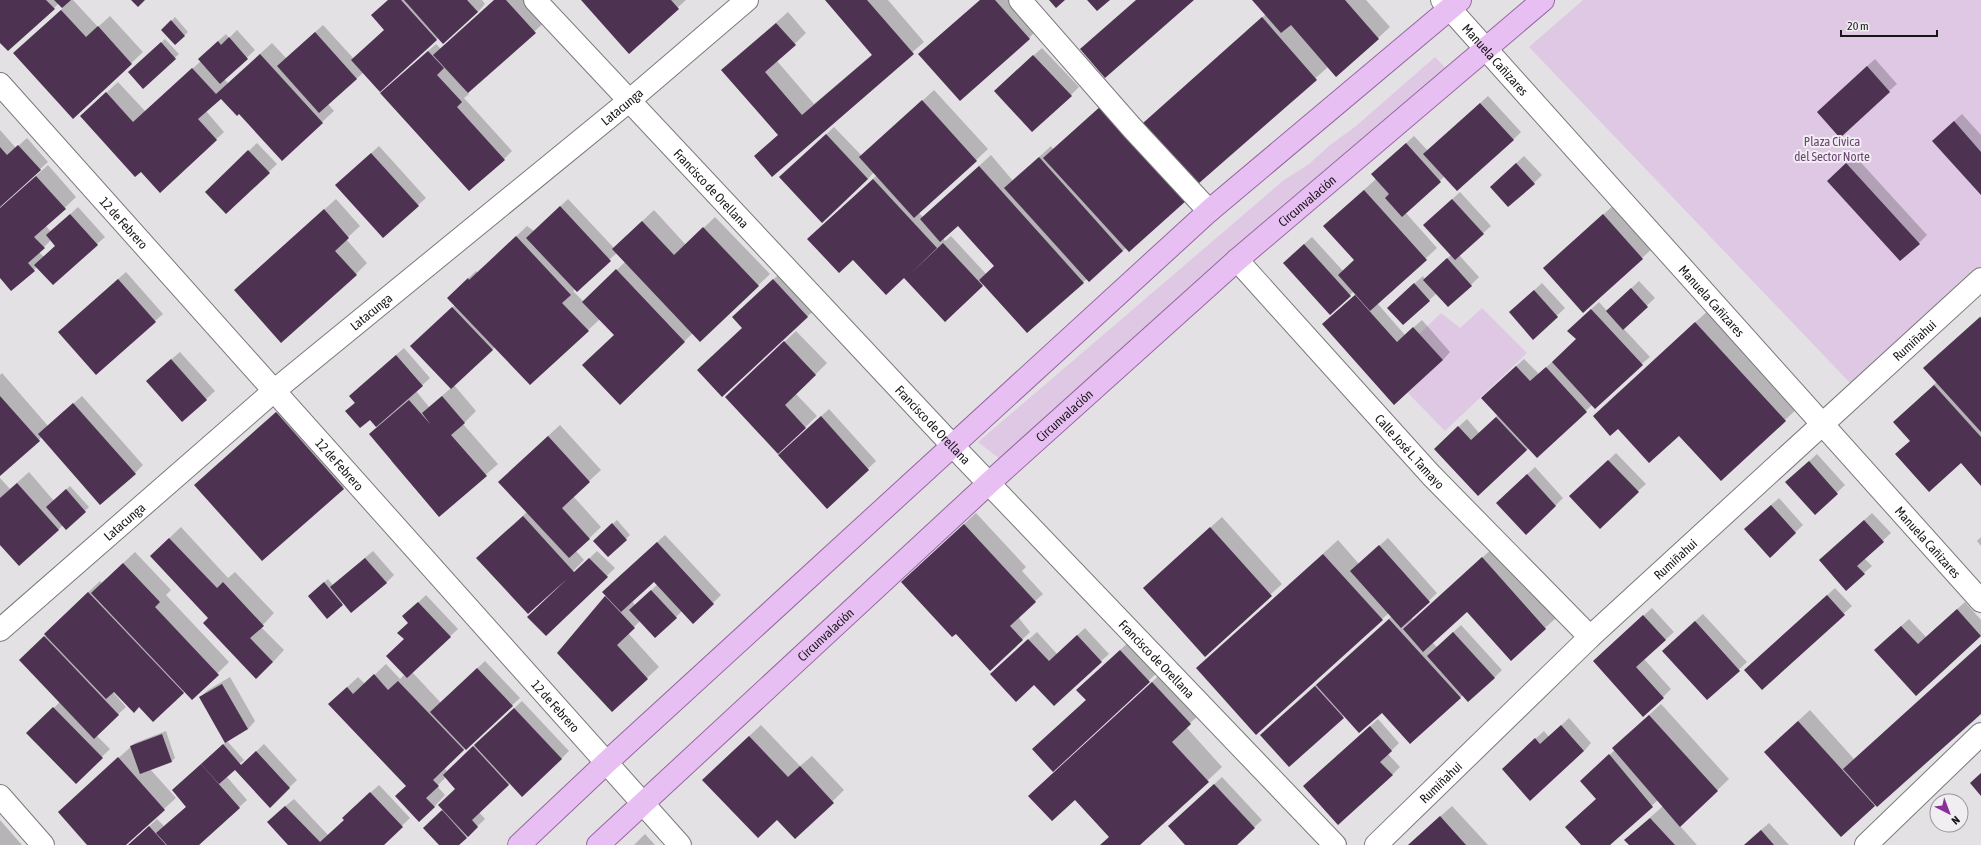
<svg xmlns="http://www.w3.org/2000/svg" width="1981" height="845" viewBox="0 0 1981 845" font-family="'Asap Condensed',sans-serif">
  <rect width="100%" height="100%" fill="#e4e1e5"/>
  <g fill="#dfc8e4">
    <path d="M1583 0H1981V266L1852 385 1529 47Z"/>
    <path d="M1435 57 1454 77 1005 463 978 442 1284 180 1309 164 1330 145 1356 126Z"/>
    <path d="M1482 308 1527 353 1445 431 1408 393 1432 369 1409 344 1441 313 1460 328Z"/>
  </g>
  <g fill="#0003" fill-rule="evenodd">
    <path d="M0 0H73L98 27 110 16 143 52 73 118 14 53 63 8 59 3 54 8 0 41Z"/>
    <path d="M388 0H482L485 4 478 12 438 38 380 90 364 72 328 104 334 111 282 159 239 113 221 98 206 111 224 132 160 191 93 105 118 82 145 111 201 61 207 51 226 34 229 38 237 30 255 50 224 79 228 83 272 43 286 58 323 25 354 59 385 30Z"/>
    <path d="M495 0H527L546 21 467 92 469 94 464 98 512 151 504 159 390 85 436 44 441 49Z"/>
    <path d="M582 0H686L629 52Z"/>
    <path d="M826 0H888L924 42 772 175 779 134 723 70 788 12 806 33 777 61 814 104 873 54Z"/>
    <path d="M980 0H1017L1040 27 1029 38 931 43Z"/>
    <path d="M1253 0H1366L1390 27 1337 76 1328 67 1198 183 1144 123 1266 14Z"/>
    <path d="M175 17 188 32 175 44 163 30Z"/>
    <path d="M165 39 179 54 143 88 133 68Z"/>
    <path d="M1042 48 1079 87 1071 95 1003 83Z"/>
    <path d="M1875 59 1897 84 1889 91 1826 104Z"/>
    <path d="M934 90 988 149 919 213 923 217 991 155 1013 181 1051 146 1053 149 1114 95 1126 248 1089 281 1087 279 1083 282 984 284 945 320 904 277 853 259 817 232 877 175 874 172 868 179 788 170 834 127 862 156ZM958 224 995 265 986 274 951 236 945 241 943 238Z"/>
    <path d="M1488 96 1521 132 1513 140 1445 176 1405 212 1437 248 1377 303 1405 335 1422 320 1450 352 1443 360 1331 317 1356 294 1354 291 1350 295 1292 255 1312 237 1343 271 1355 260 1336 215 1376 179 1380 167 1414 136 1428 151Z"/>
    <path d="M1962 114 1981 135V194L1941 133Z"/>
    <path d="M0 130 16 148 27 138 48 162 0 205Z"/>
    <path d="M257 143 277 164 226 213 214 184Z"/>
    <path d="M379 146 426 198 418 205 345 177Z"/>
    <path d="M1524 156 1542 175 1534 183 1499 179Z"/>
    <path d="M1855 156 1927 235 1919 243 1836 173Z"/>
    <path d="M48 165 76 197 46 226 51 232 78 207 105 237 97 244 37 267 34 270 0 277V208ZM51 240 56 245 44 257 39 252Z"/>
    <path d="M1460 192 1491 226 1459 255 1479 277 1471 285 1437 293 1403 324 1396 300 1423 276 1425 279 1451 255 1433 217Z"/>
    <path d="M336 199 360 226 346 239 367 263 356 274 247 279Z"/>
    <path d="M568 199 614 248 654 210 686 245 715 217 770 274 700 341 693 333 620 403 615 335 600 319 551 365 495 347 454 385 476 411 463 424 498 464 439 516 391 461 399 453 370 434 377 427 370 418 346 411 355 402 358 388 404 348 430 378 416 391 429 407 451 388 419 338 455 305 456 290 476 271 478 273 527 226 534 231ZM617 253 625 262 584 302 573 291Z"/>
    <path d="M1615 204 1654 247 1584 311 1556 257Z"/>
    <path d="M785 269 819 305 807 317 743 327 745 305Z"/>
    <path d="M126 272 163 314 155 321 67 324Z"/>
    <path d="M1639 281 1655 298 1623 328 1650 357 1593 404 1537 457 1529 448 1478 495 1443 441 1467 419 1479 433 1498 415 1490 390 1524 359 1539 374 1577 339 1576 323 1599 302 1607 311Z"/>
    <path d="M1542 283 1565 308 1533 338 1518 305Z"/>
    <path d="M1710 309 1800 406 1721 480 1679 434 1608 402Z"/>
    <path d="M1981 316V484L1961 462 1911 440 1906 411 1937 382 1936 357Z"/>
    <path d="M796 331 827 363 796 394 817 416 778 453 737 386Z"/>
    <path d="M180 352 215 391 182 421 155 373Z"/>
    <path d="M2 373 48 426 82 396 143 465 135 473 42 437 0 475V375Z"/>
    <path d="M288 402 355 477 343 488 207 474Z"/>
    <path d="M829 409 876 461 827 508 787 448Z"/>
    <path d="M560 425 601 470 573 496 601 527 576 551 584 560 573 571 489 547 527 512 511 470Z"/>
    <path d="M1616 453 1646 484 1638 491 1571 496Z"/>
    <path d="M1817 454 1845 485 1815 514 1794 475Z"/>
    <path d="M1535 467 1563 498 1555 506 1505 495Z"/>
    <path d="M29 472 54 501 70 486 89 507 66 529 63 525 58 530 0 543V478L10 489Z"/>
    <path d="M1779 498 1803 525 1770 556 1753 521Z"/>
    <path d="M976 513 1026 567 1022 571 1043 594 1018 617 1030 632 991 670 914 571Z"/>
    <path d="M1872 513 1891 533 1864 558 1872 566 1864 573 1828 553Z"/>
    <path d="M1222 517 1282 584 1205 655 1156 577Z"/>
    <path d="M617 520 630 535 608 556 598 538Z"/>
    <path d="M181 527 228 578 235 572 274 613 261 627 284 650 273 662 210 618 162 545Z"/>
    <path d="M665 535 721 595 713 603 682 611 676 617 640 621 628 633 659 667 612 710 559 653 607 595 611 584ZM654 580 658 584 635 605 632 601Z"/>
    <path d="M1981 537V546L1977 541Z"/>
    <path d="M1388 538 1437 593 1411 618 1413 620 1494 547 1557 617 1511 659 1467 611 1432 642 1437 647 1461 625 1502 670 1494 678 1463 695 1410 743 1382 711 1344 715 1289 765 1269 727 1392 616 1389 613 1382 619 1197 668 1338 540 1359 564Z"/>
    <path d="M373 551 394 575 386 583 344 602 327 617 313 592 328 579 333 585Z"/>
    <path d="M597 551 615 568 546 635 529 617Z"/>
    <path d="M135 552 171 590 166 595 229 662 192 699 185 691 153 721 140 706 114 691 113 692 126 707 96 735 110 749 76 782 28 733 60 702 21 660 47 635 57 622 100 581 102 583Z"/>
    <path d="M1835 588 1852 606 1762 689 1745 670Z"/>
    <path d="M426 595 458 629 412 672 441 703 485 661 520 698 444 768 447 771 522 701 569 751 561 759 510 783 479 812 485 819 458 845H440L424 828 444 810 456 788 446 777 437 786 445 795 434 807 407 786 341 693 358 677 365 684 386 664 400 679 405 674V639L409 623 403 617Z"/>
    <path d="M1965 602 1981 620V635L1916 694 1883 642 1909 619 1926 637Z"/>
    <path d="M1652 608 1674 632 1644 659 1671 689 1663 697 1602 653Z"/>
    <path d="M1703 614 1747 662 1707 699 1671 643Z"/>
    <path d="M1085 628 1109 654 1101 661 1034 683 999 666 1037 632 1057 654Z"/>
    <path d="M1132 639 1160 670 1053 770 1033 749 1087 699 1089 679Z"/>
    <path d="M1981 644V712L1841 835 1776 741 1810 710 1854 759Z"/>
    <path d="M1167 668 1205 709 1186 727 1222 767 1139 845H1101L1110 836 1075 799 1044 782Z"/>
    <path d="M230 677 255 721 248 729 227 741 244 760 226 776 247 800 197 845H129L157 819 164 826 187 806 173 790 226 742 200 697 208 690Z"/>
    <path d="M1661 704 1729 779 1680 826 1697 845H1630L1625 840 1663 806 1658 800 1608 845H1582L1597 799 1589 773 1615 750 1625 737Z"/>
    <path d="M1569 718 1591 743 1584 751 1511 761 1544 731 1549 737Z"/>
    <path d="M1378 719 1399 743 1388 754 1400 767 1392 775 1312 779Z"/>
    <path d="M761 725 800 766 812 756 844 790 795 838 777 818 715 768Z"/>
    <path d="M166 731 175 758 172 761 150 769 176 798 124 845H89L59 812 135 743Z"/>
    <path d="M264 744 297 780 270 806 244 763Z"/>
    <path d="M1222 777 1262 820 1235 845H1187L1177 819Z"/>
    <path d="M379 785 410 818 382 845H290L276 814 294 799 328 835 345 820 351 810Z"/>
    <path d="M1452 806 1488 845H1408Z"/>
    <path d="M0 820 22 845H0Z"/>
    <path d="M1769 823 1789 845H1744Z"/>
    <path d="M645 834 655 845H634Z"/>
  </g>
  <g fill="#4d3252">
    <path d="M0 0H46L55 9 8 51 0 43Z"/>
    <path d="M54 0H71L62 8Z"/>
    <path d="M131 0H145L138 7Z"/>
    <path d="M388 0H401L437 40 380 92 351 60 384 30 371 15Z"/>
    <path d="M404 0H467L478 12 443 44Z"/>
    <path d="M494 0H506L536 33 468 93 433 55Z"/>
    <path d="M581 0H671L679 9 629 54Z"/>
    <path d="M825 0H867L914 54 772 177 754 156 778 135 721 70 776 23 796 45 765 72 802 115 872 55Z"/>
    <path d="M980 0H995L1030 39 960 101 918 54Z"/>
    <path d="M1049 0H1065L1056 8Z"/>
    <path d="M1087 0H1110L1097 11Z"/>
    <path d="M1136 0H1194L1105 78 1080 49Z"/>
    <path d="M1252 0H1345L1379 39 1336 77 1291 25 1281 33Z"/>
    <path d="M61 10 86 37 98 26 132 64 73 119 13 53Z"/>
    <path d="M1262 17 1317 80 1198 184 1143 123Z"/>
    <path d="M171 20 185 36 175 45 161 30Z"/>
    <path d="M315 32 357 79 319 113 277 66Z"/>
    <path d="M229 37 248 59 220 84 198 59 218 41 221 45Z"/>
    <path d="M161 42 176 59 143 89 128 72Z"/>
    <path d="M428 51 444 68 437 75 462 102 457 107 505 160 469 191 380 93Z"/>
    <path d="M260 54 323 123 282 161 239 114 237 116 221 99 198 119 217 140 160 193 141 172 135 177 80 116 106 92 133 122 192 68 216 94Z"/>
    <path d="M1033 55 1072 96 1032 132 994 91Z"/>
    <path d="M1867 66 1890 92 1840 138 1817 112Z"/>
    <path d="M922 100 977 161 914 218 859 157Z"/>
    <path d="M1480 103 1514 140 1457 191 1423 154Z"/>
    <path d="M1102 105 1187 200 1129 252 1043 158Z"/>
    <path d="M1954 121 1981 152V195L1932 141Z"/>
    <path d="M826 134 868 179 822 223 779 177Z"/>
    <path d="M1406 143 1441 182 1402 217 1385 198 1389 194 1371 174Z"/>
    <path d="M18 145 41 170 0 207V147L7 155Z"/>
    <path d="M248 150 270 173 226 214 205 192Z"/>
    <path d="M371 153 419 206 383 238 335 185Z"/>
    <path d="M1039 157 1123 251 1089 282 1004 188Z"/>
    <path d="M1516 163 1535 184 1508 207 1490 187Z"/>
    <path d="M1846 163 1920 244 1900 261 1827 181Z"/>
    <path d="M979 166 1084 283 1027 333 979 280 994 266 958 226 940 242 920 219Z"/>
    <path d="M36 176 66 209 34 237 45 248 28 263 35 271 11 291 0 278V208Z"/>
    <path d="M873 179 937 248 909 275 943 243 983 286 945 322 904 278 886 295 853 260 839 273 807 239Z"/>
    <path d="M1364 190 1427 260 1370 311 1338 275 1354 260 1323 226Z"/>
    <path d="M1452 199 1484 234 1455 260 1423 225Z"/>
    <path d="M560 206 611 261 577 292 526 238Z"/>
    <path d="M324 209 349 238 335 251 357 275 281 343 234 290Z"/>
    <path d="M70 214 98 245 53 285 34 265 55 246 46 235Z"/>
    <path d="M1603 214 1643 259 1583 313 1543 268Z"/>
    <path d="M642 221 674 255 703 227 759 286 700 342 612 249Z"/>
    <path d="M516 236 571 295 562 303 589 331 530 385 447 298 468 278 469 280Z"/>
    <path d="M1304 244 1351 296 1330 315 1283 263Z"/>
    <path d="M1447 258 1472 286 1448 307 1423 280Z"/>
    <path d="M616 269 685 342 620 405 582 365 614 335 582 302Z"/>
    <path d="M118 279 156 322 96 375 58 332Z"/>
    <path d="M773 279 808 317 722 397 697 370 742 328 732 317Z"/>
    <path d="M1414 283 1430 301 1403 325 1387 308Z"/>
    <path d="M1631 288 1648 307 1623 330 1606 311Z"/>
    <path d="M1534 290 1558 317 1533 340 1509 312Z"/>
    <path d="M1355 295 1397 342 1413 327 1443 360 1394 405 1322 324Z"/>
    <path d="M452 307 493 350 451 389 410 346Z"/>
    <path d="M1591 309 1643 365 1595 409 1552 362 1576 339 1567 331Z"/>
    <path d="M1980 317 1981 318V432L1923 368Z"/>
    <path d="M1695 322 1786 421 1721 481 1679 436 1649 463 1618 429 1610 436 1593 416Z"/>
    <path d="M784 341 816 375 785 405 806 428 778 454 725 397Z"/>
    <path d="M396 355 423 386 376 427 370 420 360 428 345 411 355 403 349 396Z"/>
    <path d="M171 359 207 400 182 422 146 381Z"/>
    <path d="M1516 366 1530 381 1546 367 1587 412 1537 458 1481 398Z"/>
    <path d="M1934 385 1981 437V486L1961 463 1929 492 1895 454 1910 441 1893 422Z"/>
    <path d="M0 396 40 441 0 476Z"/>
    <path d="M442 396 465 423 451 435 487 476 439 517 369 434 409 400 431 425 422 413Z"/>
    <path d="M73 403 136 474 100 505 38 434Z"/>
    <path d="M276 412 344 489 262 561 194 485Z"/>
    <path d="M821 416 869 470 827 509 778 455Z"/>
    <path d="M1496 417 1527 450 1478 496 1434 449 1458 426 1471 440Z"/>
    <path d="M548 436 590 482 562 508 590 539 569 558 498 482Z"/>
    <path d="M1608 460 1639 492 1600 529 1569 496Z"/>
    <path d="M1809 461 1838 494 1815 515 1785 482Z"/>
    <path d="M1527 474 1556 506 1526 535 1496 503Z"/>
    <path d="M17 483 59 530 19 566 0 545V498Z"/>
    <path d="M66 489 86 512 66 530 46 507Z"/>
    <path d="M1771 505 1796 533 1770 558 1744 529Z"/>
    <path d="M523 516 574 572 589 558 608 577 546 636 527 617 568 578 528 614 476 558Z"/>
    <path d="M1864 520 1884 542 1857 566 1865 574 1846 591 1819 560Z"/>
    <path d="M612 523 627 540 608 557 593 541Z"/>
    <path d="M964 524 1036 602 1010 626 1023 640 990 671 956 634 952 637 901 582Z"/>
    <path d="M1210 527 1272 596 1205 657 1143 588Z"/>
    <path d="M169 538 217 588 223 582 264 626 250 638 273 662 256 679 203 623 208 618 150 556Z"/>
    <path d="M657 542 714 604 693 624 654 582 621 612 602 592Z"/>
    <path d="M1379 545 1430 602 1401 628 1350 571Z"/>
    <path d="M1323 554 1383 620 1256 735 1196 668Z"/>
    <path d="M1482 557 1546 629 1511 661 1467 612 1423 652 1403 629Z"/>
    <path d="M365 558 387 583 351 613 330 587Z"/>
    <path d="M123 563 160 602 155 607 219 675 192 700 91 593Z"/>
    <path d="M324 582 343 605 327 619 308 596Z"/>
    <path d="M651 590 677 618 655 638 629 610Z"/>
    <path d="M88 592 184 693 153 722 139 707 134 713 114 692 106 699 44 634Z"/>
    <path d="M1827 595 1845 615 1762 690 1744 670Z"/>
    <path d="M605 596 635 628 617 645 648 679 612 712 557 653Z"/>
    <path d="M418 602 451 637 407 678 386 656 404 639 397 633 408 623 402 616Z"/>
    <path d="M1957 609 1981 636 1916 696 1874 650 1901 626 1918 644Z"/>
    <path d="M1643 615 1666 640 1636 667 1664 698 1643 717 1593 661Z"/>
    <path d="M1389 619 1461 698 1410 744 1382 713 1359 733 1316 685Z"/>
    <path d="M1695 621 1740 671 1707 700 1662 651Z"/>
    <path d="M1453 632 1495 678 1468 702 1427 656Z"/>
    <path d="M1077 635 1102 662 1054 706 1034 685 1016 702 990 674 1028 639 1049 661Z"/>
    <path d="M44 636 119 715 94 739 19 660Z"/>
    <path d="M1981 644V714L1877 807 1843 769Z"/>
    <path d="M1120 650 1150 682 1053 772 1032 749 1086 700 1076 690Z"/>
    <path d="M477 668 513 706 466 750 430 712Z"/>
    <path d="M374 674 388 690 398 681 464 750 433 780 439 786 426 798 435 807 419 822 395 796 406 786 328 704 347 687 353 694Z"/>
    <path d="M1152 682 1191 724 1172 742 1209 782 1140 845H1100L1109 837 1075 800 1052 821 1028 796Z"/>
    <path d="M222 684 248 729 225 743 199 697Z"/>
    <path d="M1315 686 1344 718 1289 767 1260 735Z"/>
    <path d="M53 707 103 758 76 784 26 733Z"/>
    <path d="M514 708 562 759 522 797 474 745Z"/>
    <path d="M1649 715 1718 791 1680 827 1612 748Z"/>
    <path d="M1798 721 1875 806 1841 837 1764 752Z"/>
    <path d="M1561 725 1584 751 1530 801 1502 769 1535 738 1540 744Z"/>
    <path d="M1370 726 1392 751 1380 762 1393 775 1338 825 1303 786Z"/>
    <path d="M162 734 172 762 140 774 130 746Z"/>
    <path d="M749 736 788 777 800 766 834 803 795 839 777 820 758 838 702 780Z"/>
    <path d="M223 744 241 765 256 751 290 788 270 808 235 770 219 784 201 764Z"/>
    <path d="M473 746 509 785 472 820 478 827 468 837 438 805 455 789 443 775Z"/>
    <path d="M1609 754 1653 807 1610 845H1581L1565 827 1596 799 1580 781Z"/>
    <path d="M118 757 165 810 126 845H87L58 812Z"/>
    <path d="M201 764 240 808 199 845H167L156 833 186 807 172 790Z"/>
    <path d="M1981 773V796L1970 783Z"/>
    <path d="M1214 784 1255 828 1237 845H1185L1168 826Z"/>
    <path d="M370 792 403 827 384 845H288L267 822 285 806 320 842 344 820 342 818Z"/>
    <path d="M442 810 467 838 459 845H439L423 828Z"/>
    <path d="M1440 816 1466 845H1408Z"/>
    <path d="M1650 818 1675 845H1629L1624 840Z"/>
    <path d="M149 826 166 845H128Z"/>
    <path d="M1761 830 1774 845H1744Z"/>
  </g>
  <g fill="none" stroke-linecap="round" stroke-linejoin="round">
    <g stroke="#7b797c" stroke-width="24">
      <g id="minor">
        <path id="s1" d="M535 0 952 445 1335 845"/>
        <path d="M1020 0 1133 129 1209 211"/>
        <path id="s2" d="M1442 0 1981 601"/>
        <path id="s3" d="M0 84 680 845"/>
        <path id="s4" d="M1237 260 1431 475 1590 637"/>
        <path id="s5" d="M0 630 275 390 630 100 747 0"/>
        <path d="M0 796 43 845"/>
        <path id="s6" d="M1376 845 1590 637 1981 279"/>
        <path d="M1866 845 1981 734"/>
      </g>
    </g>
    <g stroke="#9568a0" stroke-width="24">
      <g id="major">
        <path d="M519 845 607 762 1209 211 1460 0"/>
        <path id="s7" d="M598 845 989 483 1237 260 1543 0"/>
      </g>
    </g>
    <use href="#minor" stroke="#fff" stroke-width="22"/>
    <use href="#major" stroke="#e8bff2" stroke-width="22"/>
  </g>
  <g text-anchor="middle" stroke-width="4" stroke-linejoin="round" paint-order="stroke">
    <g font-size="13" fill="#171617" stroke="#f1eef2">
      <text dy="5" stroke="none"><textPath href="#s2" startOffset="80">Manuela Cañizares</textPath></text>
      <text dy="5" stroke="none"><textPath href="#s5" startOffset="813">Latacunga</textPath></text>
      <text dy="5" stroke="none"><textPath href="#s1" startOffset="258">Francisco de Orellana</textPath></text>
      <text dy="5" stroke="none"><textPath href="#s7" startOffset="958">Circunvalación</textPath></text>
      <text dy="5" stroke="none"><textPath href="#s3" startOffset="186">12 de Febrero</textPath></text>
      <text dy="5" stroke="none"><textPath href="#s2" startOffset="404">Manuela Cañizares</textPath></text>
      <text dy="5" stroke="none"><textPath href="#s5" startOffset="489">Latacunga</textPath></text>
      <text dy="5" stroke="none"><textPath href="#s6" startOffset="738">Rumiñahui</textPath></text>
      <text dy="5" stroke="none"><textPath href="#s7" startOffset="634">Circunvalación</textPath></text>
      <text dy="5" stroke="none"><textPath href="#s1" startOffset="582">Francisco de Orellana</textPath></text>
      <text dy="5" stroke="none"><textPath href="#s4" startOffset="258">Calle José L. Tamayo</textPath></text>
      <text dy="5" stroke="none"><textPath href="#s3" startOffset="510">12 de Febrero</textPath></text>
      <text dy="5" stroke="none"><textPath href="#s5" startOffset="165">Latacunga</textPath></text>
      <text dy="5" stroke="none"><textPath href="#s2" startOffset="728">Manuela Cañizares</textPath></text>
      <text dy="5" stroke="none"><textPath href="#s6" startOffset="414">Rumiñahui</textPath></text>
      <text dy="5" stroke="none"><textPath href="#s7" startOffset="310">Circunvalación</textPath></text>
      <text dy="5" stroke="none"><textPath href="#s1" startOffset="906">Francisco de Orellana</textPath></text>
      <text dy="5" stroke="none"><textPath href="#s3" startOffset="834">12 de Febrero</textPath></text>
      <text dy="5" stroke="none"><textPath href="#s6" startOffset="90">Rumiñahui</textPath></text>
    </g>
    <g font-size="13" fill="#6e4477" stroke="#f1eef2">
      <text x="1832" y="146">Plaza Cívica<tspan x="1832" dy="15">del Sector Norte</tspan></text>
    </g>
  </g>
  <g transform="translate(1949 813) rotate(138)"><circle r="19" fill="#f1eef2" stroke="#9a989a"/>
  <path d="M0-3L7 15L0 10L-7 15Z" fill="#892f9b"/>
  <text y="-6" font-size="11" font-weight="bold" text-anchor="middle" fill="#171617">N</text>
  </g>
  <path d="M1841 30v6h96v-6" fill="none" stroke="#171617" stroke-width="2"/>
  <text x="1847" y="30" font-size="12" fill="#171617" stroke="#f1eef2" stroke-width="3" paint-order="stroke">20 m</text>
</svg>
